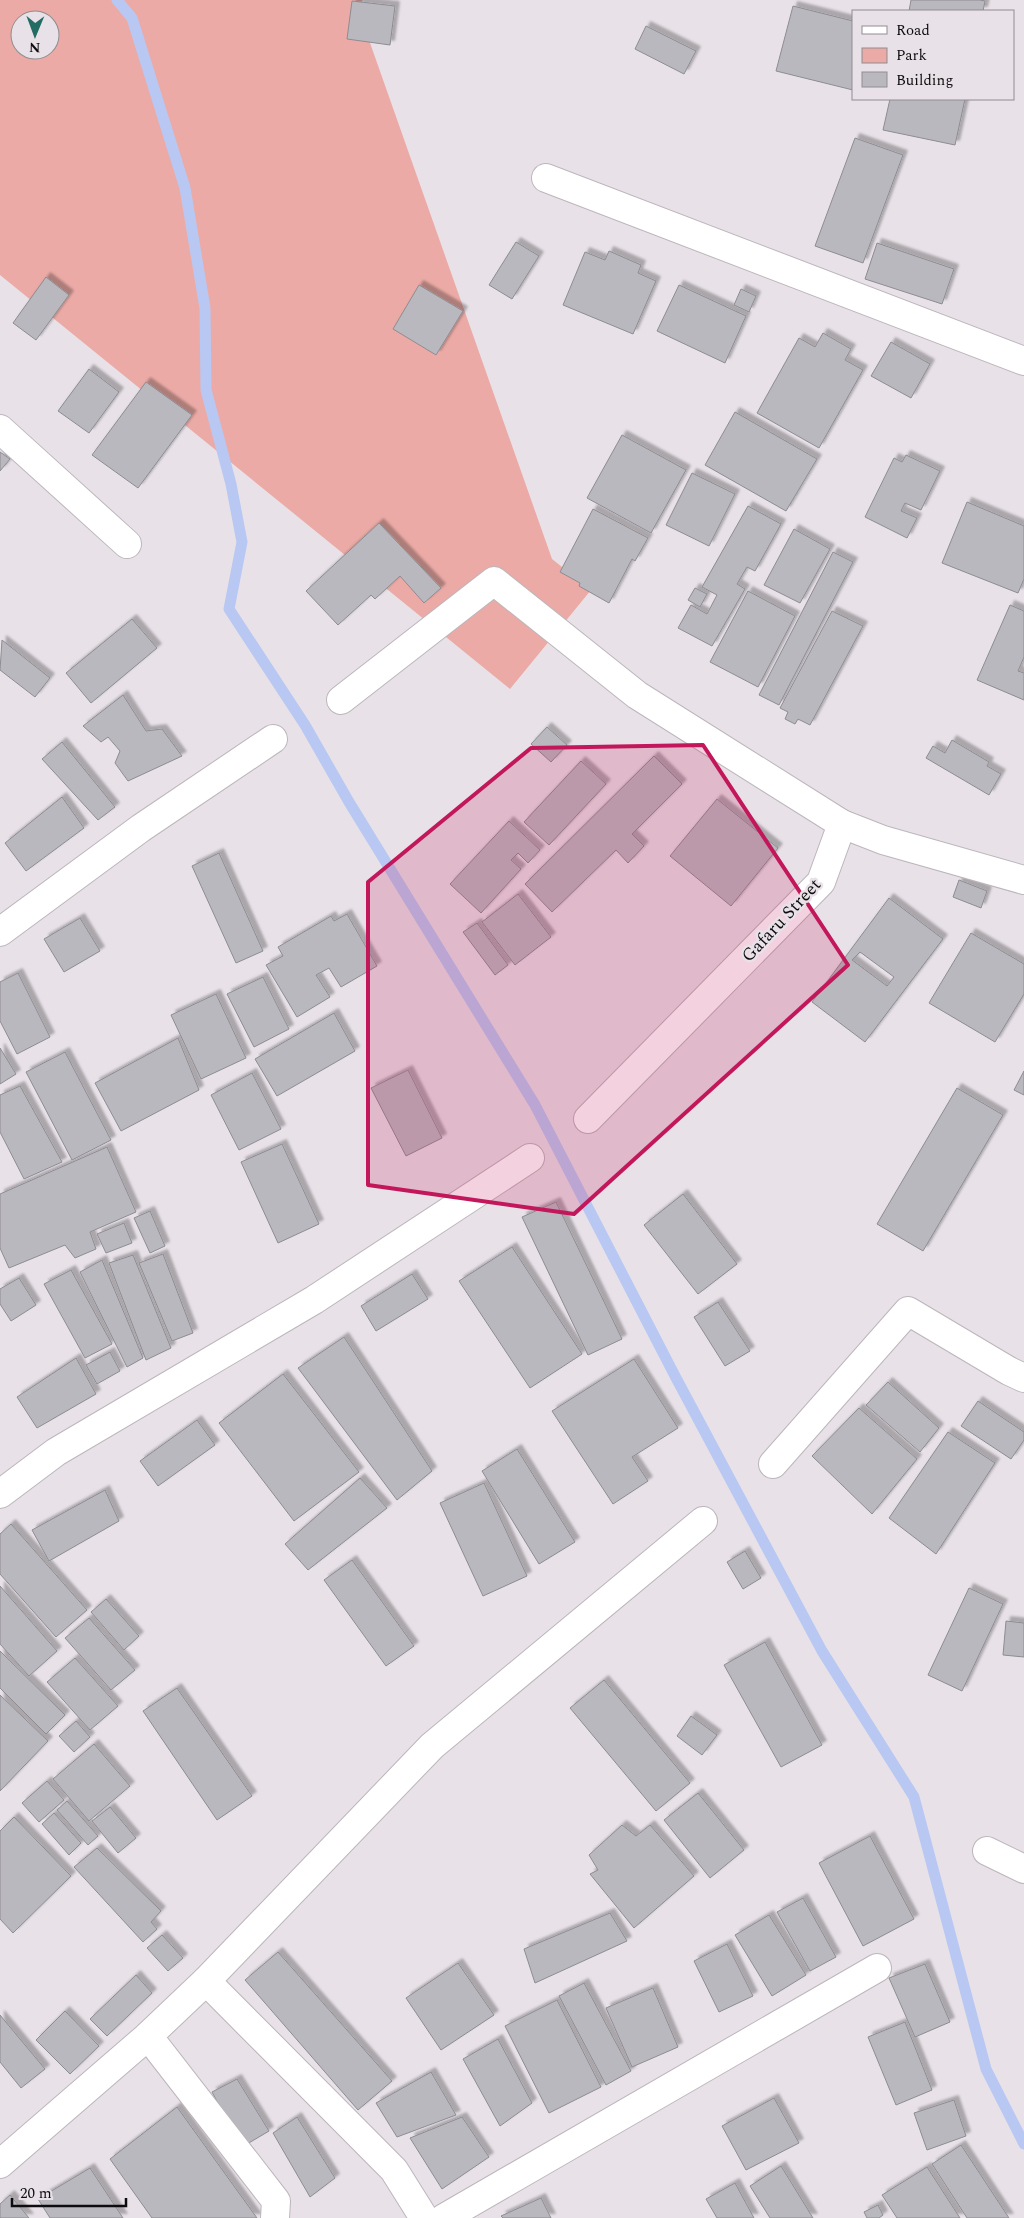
<svg xmlns="http://www.w3.org/2000/svg" width="1024" height="2218" viewBox="0 0 1024 2218" font-family="Spectral,serif">
  <defs>
    <filter id="shadow"><feDropShadow dx="4.5" dy="-4.5" stdDeviation="1" flood-color="#0004"/></filter>
  </defs>
  <rect width="100%" height="100%" fill="#e8e2e8"/>
  <path fill="#ebaaa5" fill-rule="evenodd" d="M0 0H362L369 40 552 559 591 590 510 689 0 275ZM20 20H50V50H20Z"/>
  <g fill="none" stroke-linecap="round" stroke-linejoin="round">
    <path stroke="#b9c8f2" stroke-width="11" d="M117 0 132 18 185 188 205 308 206 390 231 484 242 542 229 609 305 725 349 802 535 1105 675 1376 822 1651 914 1797 986 2069 1024 2144"/>
  </g>
  <g fill="#bab8bf" stroke="#8d8c92" fill-rule="evenodd" filter="url(#shadow)">
    <path d="M911 0H980L985 1 983 11H909Z"/>
    <path d="M352 1 395 6 390 45 347 39Z"/>
    <path d="M793 6 853 21V90L776 71Z"/>
    <path d="M646 26 696 51 684 74 635 49Z"/>
    <path d="M890 99H965L955 145 883 130Z"/>
    <path d="M855 138 903 155 863 263 815 246Z"/>
    <path d="M516 242 539 256 512 299 489 285Z"/>
    <path d="M877 243 954 269 942 304 865 279Z"/>
    <path d="M609 251 641 265 638 273 656 281 633 334 563 305 585 252 605 260Z"/>
    <path d="M46 277 69 295 36 340 13 323Z"/>
    <path d="M419 285 463 311 436 355 393 329Z"/>
    <path d="M679 285 746 316 725 363 657 331Z"/>
    <path d="M741 289 756 296 749 312 734 305Z"/>
    <path d="M823 333 851 349 845 360 863 370 819 448 757 413 799 338 815 347Z"/>
    <path d="M891 342 930 364 911 398 871 376Z"/>
    <path d="M89 369 119 392 89 433 58 411Z"/>
    <path d="M146 382 192 415 138 488 92 455Z"/>
    <path d="M735 412 817 459 786 511 705 465Z"/>
    <path d="M622 435 686 470 651 533 587 498Z"/>
    <path d="M0 452 10 459 0 471Z"/>
    <path d="M906 455 940 471 921 510 905 503 901 511 917 518 907 538 865 517 894 458 902 462Z"/>
    <path d="M692 473 735 494 709 546 666 525Z"/>
    <path d="M967 502 1024 526V579L1018 593 942 563Z"/>
    <path d="M748 506 781 524 755 571 747 567 737 584 745 589 712 646 678 628 691 605 707 614 717 595 702 587Z"/>
    <path d="M593 509 648 538 635 561 632 559 609 603 579 586 580 583 560 572Z"/>
    <path d="M379 523 441 588 424 603 400 576 375 599 371 595 338 625 306 591Z"/>
    <path d="M794 529 830 549 800 603 764 585Z"/>
    <path d="M833 552 853 562 779 705 759 695Z"/>
    <path d="M695 588 707 594 700 607 688 600Z"/>
    <path d="M748 591 795 616 758 687 710 662Z"/>
    <path d="M1010 605 1024 611V657L1018 671 1024 673V700L977 680Z"/>
    <path d="M832 611 863 626 810 725 798 719 795 724 785 719 788 712 780 708Z"/>
    <path d="M132 619 157 648 91 703 66 673Z"/>
    <path d="M2 640 50 678 35 697 0 670Z"/>
    <path d="M123 695 146 731 162 729 182 756 128 781 115 763 120 751 108 737 101 742 83 726Z"/>
    <path d="M547 727 567 745 551 762 531 744Z"/>
    <path d="M952 740 989 762 987 766 1001 774 989 795 926 758 933 746 945 753Z"/>
    <path d="M62 742 115 807 98 820 42 759Z"/>
    <path d="M654 756 682 784 632 834 644 846 628 863 616 850 552 912 525 884Z"/>
    <path d="M581 761 606 784 549 845 524 822Z"/>
    <path d="M62 797 84 828 26 871 5 843Z"/>
    <path d="M717 799 778 848 731 906 670 856Z"/>
    <path d="M509 821 540 850 528 863 518 853 511 860 521 869 481 913 450 884Z"/>
    <path d="M219 853 263 951 236 963 192 866Z"/>
    <path d="M959 880 987 891 981 908 953 897Z"/>
    <path d="M518 894 551 937 515 965 482 922Z"/>
    <path d="M889 898 943 939 865 1042 812 1002ZM860 952 894 977 887 986 852 960Z"/>
    <path d="M347 914 377 966 341 987 329 968 316 975 330 997 297 1017 266 965 283 956 278 947 331 916 334 921Z"/>
    <path d="M80 918 100 951 64 972 44 939Z"/>
    <path d="M477 923 508 965 495 975 463 932Z"/>
    <path d="M971 933 1024 964V994L995 1042 929 1003Z"/>
    <path d="M18 973 50 1037 17 1054 0 1021V982Z"/>
    <path d="M263 977 289 1029 254 1047 227 994Z"/>
    <path d="M216 994 246 1058 201 1079 171 1015Z"/>
    <path d="M334 1013 355 1051 277 1096 255 1059Z"/>
    <path d="M178 1038 199 1090 121 1131 95 1083Z"/>
    <path d="M0 1048 16 1074 0 1084Z"/>
    <path d="M65 1052 111 1140 72 1160 26 1072Z"/>
    <path d="M408 1070 442 1138 406 1156 371 1088Z"/>
    <path d="M1024 1071V1095L1014 1090Z"/>
    <path d="M252 1073 281 1129 239 1150 211 1095Z"/>
    <path d="M20 1086 62 1162 24 1179 0 1132V1095Z"/>
    <path d="M957 1088 1003 1115 923 1251 877 1224Z"/>
    <path d="M282 1144 319 1224 278 1243 241 1162Z"/>
    <path d="M107 1147 136 1212 90 1232 96 1249 75 1258 65 1245 9 1268 0 1248V1194Z"/>
    <path d="M683 1194 737 1264 698 1294 644 1225Z"/>
    <path d="M556 1202 622 1339 588 1355 522 1217Z"/>
    <path d="M150 1211 165 1246 150 1253 134 1218Z"/>
    <path d="M124 1223 132 1243 106 1253 97 1234Z"/>
    <path d="M512 1247 582 1354 530 1388 459 1281Z"/>
    <path d="M163 1254 193 1333 172 1341 139 1263Z"/>
    <path d="M133 1255 171 1348 146 1360 109 1263Z"/>
    <path d="M102 1260 143 1358 127 1367 80 1272Z"/>
    <path d="M71 1270 112 1344 85 1358 44 1284Z"/>
    <path d="M412 1274 428 1299 376 1331 361 1306Z"/>
    <path d="M19 1278 36 1305 11 1321 0 1304V1289Z"/>
    <path d="M718 1302 750 1351 725 1366 694 1317Z"/>
    <path d="M344 1337 432 1471 397 1500 298 1368Z"/>
    <path d="M110 1352 120 1371 97 1384 86 1365Z"/>
    <path d="M76 1358 96 1394 37 1428 17 1397Z"/>
    <path d="M634 1359 678 1428 632 1457 648 1481 613 1504 552 1411Z"/>
    <path d="M283 1374 359 1472 294 1521 219 1423Z"/>
    <path d="M888 1382 939 1428 920 1452 866 1405Z"/>
    <path d="M978 1401 1024 1432V1440L1011 1459 961 1426Z"/>
    <path d="M859 1408 917 1459 872 1514 812 1456Z"/>
    <path d="M197 1420 215 1445 158 1486 140 1461Z"/>
    <path d="M948 1432 995 1463 936 1554 889 1518Z"/>
    <path d="M517 1449 575 1542 539 1564 482 1471Z"/>
    <path d="M360 1478 387 1508 308 1570 285 1544Z"/>
    <path d="M484 1483 527 1576 483 1596 440 1503Z"/>
    <path d="M105 1490 119 1521 49 1561 32 1530Z"/>
    <path d="M11 1524 87 1610 56 1637 0 1574V1534Z"/>
    <path d="M745 1551 761 1578 743 1589 727 1562Z"/>
    <path d="M352 1560 414 1646 386 1666 324 1580Z"/>
    <path d="M0 1586 57 1651 29 1676 0 1644Z"/>
    <path d="M969 1588 1003 1604 962 1691 928 1675Z"/>
    <path d="M106 1599 139 1636 124 1650 91 1612Z"/>
    <path d="M89 1618 135 1670 111 1690 65 1638Z"/>
    <path d="M1006 1621 1024 1623V1657L1003 1655Z"/>
    <path d="M765 1642 822 1745 781 1767 724 1665Z"/>
    <path d="M0 1651 65 1715 46 1734 0 1688Z"/>
    <path d="M75 1658 118 1706 90 1730 47 1682Z"/>
    <path d="M604 1680 690 1783 656 1811 570 1708Z"/>
    <path d="M177 1688 252 1796 217 1820 143 1711Z"/>
    <path d="M0 1695 48 1741 0 1791Z"/>
    <path d="M691 1716 717 1735 702 1755 677 1736Z"/>
    <path d="M76 1721 90 1737 74 1752 59 1736Z"/>
    <path d="M94 1744 130 1786 89 1821 53 1779Z"/>
    <path d="M47 1781 64 1800 39 1822 22 1803Z"/>
    <path d="M698 1793 744 1850 710 1878 664 1820Z"/>
    <path d="M67 1801 98 1836 88 1845 57 1810Z"/>
    <path d="M110 1807 136 1838 118 1853 92 1821Z"/>
    <path d="M54 1813 81 1843 69 1855 42 1824Z"/>
    <path d="M14 1817 71 1876 13 1933 0 1919V1831Z"/>
    <path d="M622 1825 636 1836 650 1825 694 1876 634 1928 590 1874 598 1870 589 1855Z"/>
    <path d="M870 1836 914 1919 863 1946 819 1863Z"/>
    <path d="M97 1848 161 1911 151 1922 157 1929 143 1942 74 1867Z"/>
    <path d="M803 1898 836 1957 810 1971 777 1912Z"/>
    <path d="M610 1913 627 1941 535 1983 524 1949Z"/>
    <path d="M769 1915 806 1975 772 1996 735 1935Z"/>
    <path d="M162 1935 183 1958 168 1971 147 1948Z"/>
    <path d="M727 1944 753 1996 719 2012 694 1961Z"/>
    <path d="M278 1952 392 2081 358 2110 245 1980Z"/>
    <path d="M458 1963 494 2015 441 2050 406 1998Z"/>
    <path d="M925 1964 950 2022 915 2037 889 1978Z"/>
    <path d="M136 1975 152 1993 107 2036 90 2019Z"/>
    <path d="M584 1983 631 2071 606 2085 559 1996Z"/>
    <path d="M653 1988 678 2047 632 2067 606 2008Z"/>
    <path d="M557 2000 601 2087 549 2113 505 2026Z"/>
    <path d="M65 2011 99 2046 70 2074 36 2040Z"/>
    <path d="M0 2015 45 2069 21 2088 0 2062Z"/>
    <path d="M905 2022 932 2090 896 2105 868 2037Z"/>
    <path d="M498 2039 532 2103 500 2126 463 2059Z"/>
    <path d="M431 2072 456 2115 397 2137 376 2103Z"/>
    <path d="M237 2079 269 2131 242 2147 212 2092Z"/>
    <path d="M774 2098 799 2143 746 2170 722 2126Z"/>
    <path d="M954 2100 966 2136 927 2150 914 2113Z"/>
    <path d="M177 2107 257 2218H152L110 2159Z"/>
    <path d="M297 2117 335 2178 310 2197 273 2133Z"/>
    <path d="M462 2117 489 2157 442 2189 410 2138Z"/>
    <path d="M961 2145 1009 2218H967L932 2164Z"/>
    <path d="M781 2166 813 2218H770L750 2186Z"/>
    <path d="M927 2167 960 2218H897L882 2195Z"/>
    <path d="M90 2168 123 2218H50L38 2199Z"/>
    <path d="M735 2183 754 2218H717L706 2199Z"/>
    <path d="M10 2195 29 2218H0V2204Z"/>
    <path d="M541 2198 551 2218H503L501 2216Z"/>
    <path d="M878 2205 883 2215 879 2218H867L864 2212Z"/>
  </g>
  <g fill="none" stroke-linecap="round" stroke-linejoin="round">
    <g stroke="#bcb6bb" stroke-width="30">
      <g id="minor">
        <path d="M546 178 1024 361"/>
        <path d="M0 429 127 544"/>
        <path d="M341 700 494 581 637 695 842 824"/>
        <path d="M0 932 141 828 273 739"/>
        <path d="M588 1119 821 882 842 824 883 840 1024 880"/>
        <path d="M773 1464 908 1311 1009 1371 1024 1378"/>
        <path d="M0 1494 56 1452 314 1300 530 1158"/>
        <path d="M987 1851 1024 1869"/>
        <path d="M206 1981 394 2170 424 2218"/>
        <path d="M148 2036 276 2201 275 2218"/>
        <path d="M0 2164 148 2036 206 1981 432 1746 703 1521"/>
        <path d="M444 2218 877 1968"/>
      </g>
    </g>
    <use href="#minor" stroke="#fff" stroke-width="28"/>
  </g>
  <path fill="#c2185b" fill-opacity="0.2" stroke="#c2185b" stroke-width="4" stroke-linejoin="round" d="M703 745 848 965 574 1214 368 1185V882L531 748Z"/>
  <g text-anchor="middle" stroke-width="5" stroke-linejoin="round" paint-order="stroke">
    <g font-size="18" fill="#0e0c0e" stroke="#e8e2e8">
      <text transform="translate(781 920) rotate(-47)" y="6">Gafaru Street</text>
    </g>
  </g>
  <rect x="852" y="10" width="162" height="90" fill="#e8e2e8" stroke="#918c91"/>
  <rect x="862" y="26" width="25" height="8" fill="#ffffff" stroke="#918c91"/>
  <text x="896" y="35" font-size="15" fill="#0e0c0e">Road</text>
  <rect x="862" y="48" width="25" height="15" fill="#ebaaa5" stroke="#918c91"/>
  <text x="896" y="60" font-size="15" fill="#0e0c0e">Park</text>
  <rect x="862" y="72" width="25" height="15" fill="#bab8bf" stroke="#918c91"/>
  <text x="896" y="85" font-size="15" fill="#0e0c0e">Building</text>
  <g transform="translate(35 35) rotate(181)"><circle r="24" fill="#e8e2e8" stroke="#918c91"/>
  <path d="M0-4L9 19L0 12L-9 19Z" fill="#236c64"/>
  <text y="-8" font-size="14" font-weight="bold" text-anchor="middle" fill="#0e0c0e">N</text>
  </g>
  <path d="M12 2198v8h114v-8" fill="none" stroke="#0e0c0e" stroke-width="2.5"/>
  <text x="20" y="2198" font-size="15" fill="#0e0c0e" stroke="#e8e2e8" stroke-width="4" paint-order="stroke">20 m</text>
</svg>
